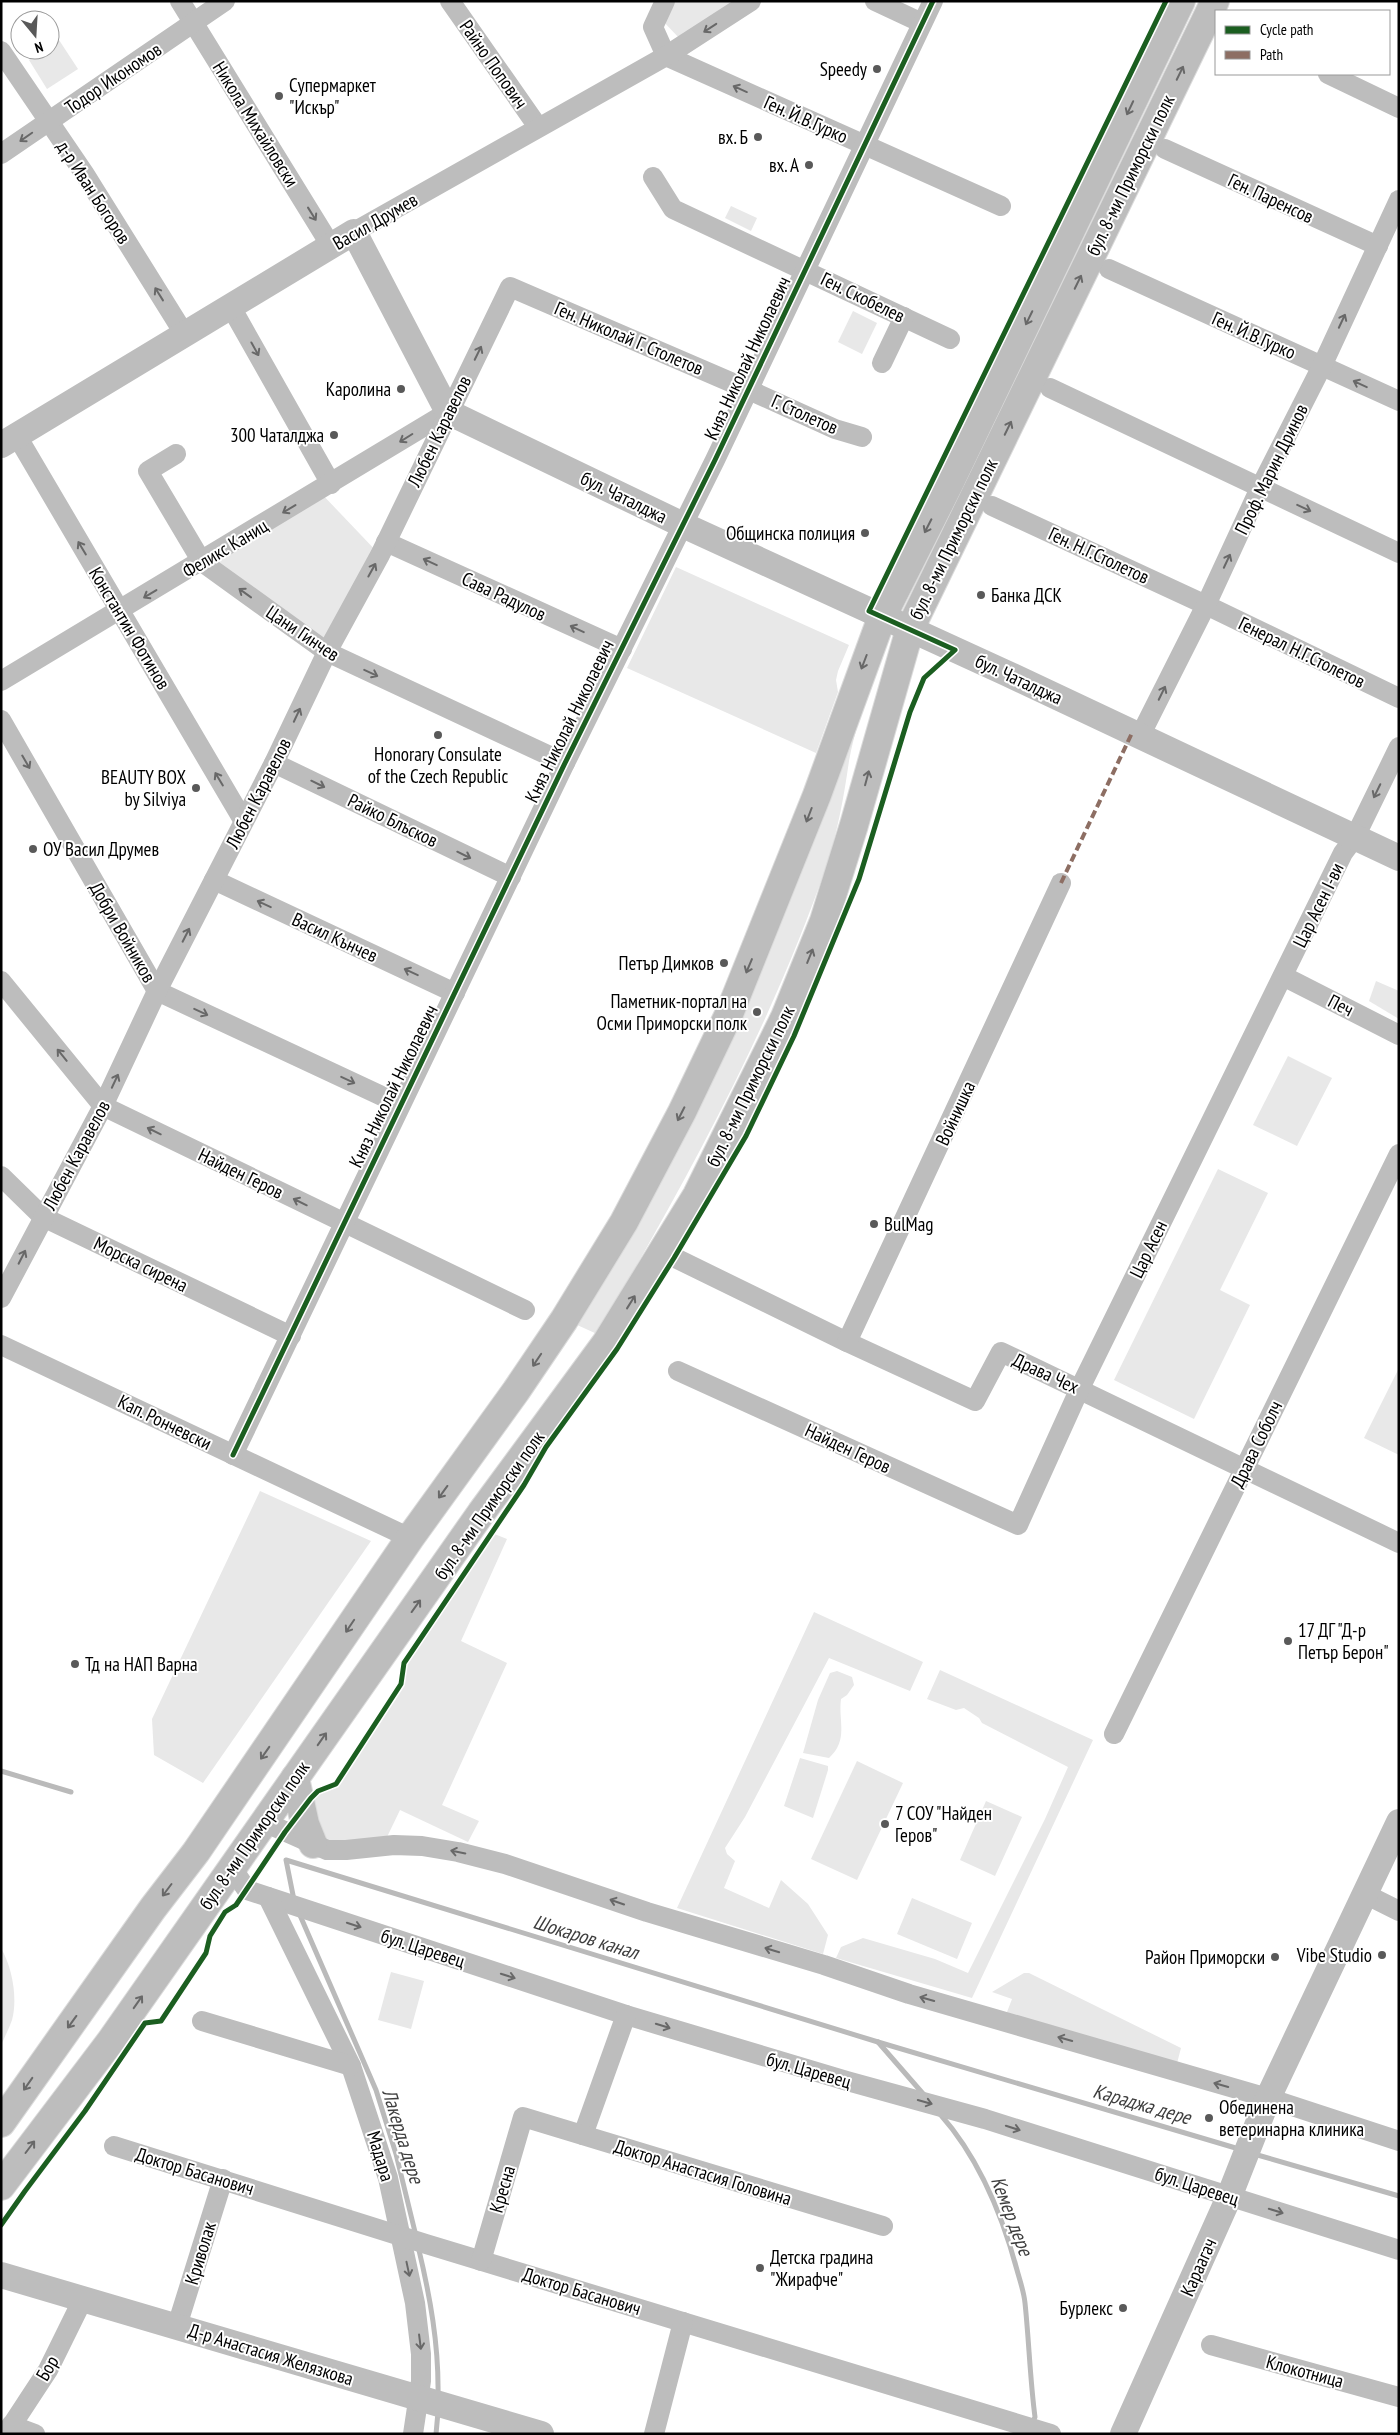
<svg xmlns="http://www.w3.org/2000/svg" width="1400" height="2435" viewBox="0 0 1400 2435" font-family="'PT Sans Narrow',sans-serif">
  <rect width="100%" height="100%" fill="#fff"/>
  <g fill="#e8e8e8">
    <path d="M672 1H733L681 40 662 20Z"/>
    <path d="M59 40 78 69 47 89 29 60 44 50H50V46Z"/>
    <path d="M731 206 757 218 751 231 725 218Z"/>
    <path d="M853 311 877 323 862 354 838 342Z"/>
    <path d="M319 491 380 555 327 652 202 562Z"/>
    <path d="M676 567 849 645 838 671 836 680 838 692 816 753 627 668Z"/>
    <path d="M868 676 872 677C864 705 854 733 849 761 844 796 838 830 827 864 770 1030 685 1183 597 1334L575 1324 728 1036 794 889 823 817Z"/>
    <path d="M1376 981 1399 991V1019L1369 1001Z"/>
    <path d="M1288 1056 1332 1078 1297 1146 1253 1125Z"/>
    <path d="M1218 1169 1268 1193 1220 1290 1250 1305 1194 1419 1114 1380Z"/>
    <path d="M1399 1368V1455L1364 1438Z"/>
    <path d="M260 1491 371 1541 203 1783 154 1755 152 1719Z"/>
    <path d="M492 1533 507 1539 461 1641 507 1663 442 1805 479 1821 468 1842 400 1810 387 1837 368 1848 285 1832 318 1791 336 1783 401 1684 404 1663Z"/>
    <path d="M814 1612 923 1662 910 1691 829 1658 745 1817 725 1848 727 1854 735 1861 724 1888 769 1908 781 1880 808 1904 828 1935 823 1954 677 1908Z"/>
    <path d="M940 1670 1093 1740 972 1998 836 1958 841 1947 863 1938 935 1959 968 1973 1045 1819 1068 1767 982 1723 979 1718 964 1708 956 1710 927 1699Z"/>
    <path d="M837 1671 852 1677 854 1685 847 1695 841 1699C838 1721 849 1740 829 1758L803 1753 818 1700 830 1673Z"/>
    <path d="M800 1758 828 1766V1770L813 1818 784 1806Z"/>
    <path d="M857 1761 903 1783 857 1880 811 1859Z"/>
    <path d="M986 1801 1022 1817 995 1876 960 1860Z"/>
    <path d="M912 1898 972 1923 957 1959 897 1934Z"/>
    <path d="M1 1948C12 1967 18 1998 12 2020 9 2028 5 2037 1 2045Z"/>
    <path d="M391 1972 424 1981 411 2029 378 2020Z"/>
    <path d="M1024 1973H1029L1181 2048 1175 2071 1015 2025 1007 2012 1012 1999 992 1992Z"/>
  </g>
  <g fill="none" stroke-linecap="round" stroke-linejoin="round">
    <g stroke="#bababa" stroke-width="5">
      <path d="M1 1771 71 1792"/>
      <path d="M294 1900 286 1860 878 2042 1239 2149"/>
      <path d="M299 1913 376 2090 396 2154 416 2236"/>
      <path d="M878 2042 925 2096"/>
      <path d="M940 2114C979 2158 1002 2214 1017 2270 1020 2281 1024 2292 1025 2303 1029 2341 1030 2379 1035 2417L1032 2424"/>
      <path d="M1254 2154 1399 2196"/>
      <path d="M418 2246C430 2296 439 2345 438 2396"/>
      <path d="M436 2434 438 2412"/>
    </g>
    <g stroke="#dbdbdb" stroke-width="30">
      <g id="primary">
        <path d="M295 1778 305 1824 313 1844"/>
        <path d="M1 2123 153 1908 196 1852 410 1538 516 1391 564 1320 624 1222 682 1112 729 1014 817 795 882 617 950 482 1181 1"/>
        <path d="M1 2186 110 2042 481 1513 606 1343 697 1195 785 1017 824 921 854 825 910 629 1215 1"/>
      </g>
    </g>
    <g stroke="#bdbdbd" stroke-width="20">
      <path d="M180 1 331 246"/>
      <path d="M450 1 538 127"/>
      <path d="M665 1 653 27 666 56"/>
      <path d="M875 1 922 23"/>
      <path d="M1 51 84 173 185 335"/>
      <path d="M666 56 1001 206"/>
      <path d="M1328 74 1399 108"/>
      <path d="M1165 149 1378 246"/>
      <path d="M1 154 225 1"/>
      <path d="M653 177 673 209 950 339"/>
      <path d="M354 232 666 56 751 1"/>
      <path d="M1109 269 1399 401"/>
      <path d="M231 307 331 484"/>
      <path d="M882 363 904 317"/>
      <path d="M1050 388 1399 553"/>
      <path d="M17 436 243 820"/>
      <path d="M176 454 148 471 202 562 327 652 565 763"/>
      <path d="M992 506 1206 605 1399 698"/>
      <path d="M386 542 622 649"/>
      <path d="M1 681 448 412"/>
      <path d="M1 720 157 991 399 1104"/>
      <path d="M1140 736 1206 605 1260 488 1322 366 1399 200"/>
      <path d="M274 763 511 877"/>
      <path d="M214 880 455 993"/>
      <path d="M1283 976 1399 1035"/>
      <path d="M1 981 103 1106 525 1310"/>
      <path d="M1 1176 43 1217 291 1336"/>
      <path d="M663 1252 847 1342 975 1401 1001 1352 1399 1543"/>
      <path d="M1 1298 103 1106 157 991 274 763 327 652 380 555 510 287 749 390 835 429 862 437"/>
      <path d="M847 1342 1061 883"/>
      <path d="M1 1345 410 1538"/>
      <path d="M678 1371 1018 1525 1080 1388 1343 853 1355 837 1399 747"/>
      <path d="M233 1455 565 763 715 460 933 1"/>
      <path d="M1114 1734 1399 1154"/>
      <path d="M264 1822 327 1850H346L394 1845 422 1846 458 1852 505 1864 647 1912 824 1965 909 1994 1268 2098 1399 2141"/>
      <path d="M232 1868 247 1890 626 2015 847 2081 985 2119 1399 2250"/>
      <path d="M1365 1894 1399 1911"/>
      <path d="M268 1897 351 2066 388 2178 415 2303 421 2354V2381L413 2434"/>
      <path d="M202 2021 351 2066"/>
      <path d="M583 2135 626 2015"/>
      <path d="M114 2146 426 2244 1051 2434"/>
      <path d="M481 2261 523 2117 883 2226"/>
      <path d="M177 2326 223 2179"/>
      <path d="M1211 2345 1399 2397"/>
      <path d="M11 2425 35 2434"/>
      <path d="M6 2434 48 2370 83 2299"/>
      <path d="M654 2434 683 2322"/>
    </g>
    <g stroke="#bdbdbd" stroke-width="26">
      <path d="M1 445 354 232 448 412 683 525 1006 673 1399 858"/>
      <path d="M1 2275 541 2434"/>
      <path d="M1123 2434 1229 2197 1268 2098 1399 1822"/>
    </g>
    <use href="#primary" stroke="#bdbdbd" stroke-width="28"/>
    <path stroke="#8d6e63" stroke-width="4" stroke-dasharray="8 4" stroke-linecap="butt" d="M1061 883 1132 733"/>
    <g stroke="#fff" stroke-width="8">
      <g id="cycleway">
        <path d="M233 1455 565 763 715 460 933 1"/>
        <path d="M1 2225 25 2191 85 2111 145 2023 161 2021 206 1953 210 1936 225 1912 236 1905 285 1832 311 1798 318 1791 336 1784 401 1684 404 1663 524 1485 546 1447 617 1349 674 1258 746 1136 794 1036 859 879 910 712 924 678 955 650 869 611 1166 1"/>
      </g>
    </g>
    <use href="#cycleway" stroke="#1b5e20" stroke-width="5"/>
  </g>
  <defs><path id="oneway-shaft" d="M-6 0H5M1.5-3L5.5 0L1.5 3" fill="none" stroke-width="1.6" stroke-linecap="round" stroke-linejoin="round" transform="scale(1.25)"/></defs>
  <g stroke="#686868">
    <use href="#oneway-shaft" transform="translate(710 28) rotate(147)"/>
    <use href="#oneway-shaft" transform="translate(1180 73) rotate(-64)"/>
    <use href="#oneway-shaft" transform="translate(740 89) rotate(-156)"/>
    <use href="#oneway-shaft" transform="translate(1130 108) rotate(115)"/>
    <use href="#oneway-shaft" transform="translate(26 137) rotate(145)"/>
    <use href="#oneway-shaft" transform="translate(312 214) rotate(58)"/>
    <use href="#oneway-shaft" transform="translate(1078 282) rotate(-64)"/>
    <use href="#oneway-shaft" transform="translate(159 294) rotate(-122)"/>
    <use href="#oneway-shaft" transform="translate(1029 318) rotate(116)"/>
    <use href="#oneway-shaft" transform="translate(1342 321) rotate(-65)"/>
    <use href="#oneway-shaft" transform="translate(255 349) rotate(61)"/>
    <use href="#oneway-shaft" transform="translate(478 353) rotate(-64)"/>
    <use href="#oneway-shaft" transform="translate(1360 384) rotate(-155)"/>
    <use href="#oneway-shaft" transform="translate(1008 428) rotate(-64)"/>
    <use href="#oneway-shaft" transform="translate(406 438) rotate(148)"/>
    <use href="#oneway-shaft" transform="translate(1304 508) rotate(25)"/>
    <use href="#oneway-shaft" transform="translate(289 509) rotate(149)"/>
    <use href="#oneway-shaft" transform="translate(928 526) rotate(117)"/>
    <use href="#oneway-shaft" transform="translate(82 548) rotate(-121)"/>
    <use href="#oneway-shaft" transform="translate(1227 561) rotate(-65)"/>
    <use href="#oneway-shaft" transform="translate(430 562) rotate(-155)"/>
    <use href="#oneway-shaft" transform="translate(372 570) rotate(-61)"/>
    <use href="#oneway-shaft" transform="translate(245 593) rotate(-144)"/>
    <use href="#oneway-shaft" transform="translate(150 594) rotate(149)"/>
    <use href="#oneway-shaft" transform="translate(577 629) rotate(-155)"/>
    <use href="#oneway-shaft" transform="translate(864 662) rotate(111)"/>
    <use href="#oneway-shaft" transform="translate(371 673) rotate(25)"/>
    <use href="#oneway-shaft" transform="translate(1162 693) rotate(-64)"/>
    <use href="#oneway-shaft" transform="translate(297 715) rotate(-65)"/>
    <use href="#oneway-shaft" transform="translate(26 762) rotate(60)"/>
    <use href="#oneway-shaft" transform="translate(867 778) rotate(-75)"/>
    <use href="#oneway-shaft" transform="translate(219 779) rotate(-121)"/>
    <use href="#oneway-shaft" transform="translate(318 784) rotate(26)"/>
    <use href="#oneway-shaft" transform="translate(1377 791) rotate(116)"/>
    <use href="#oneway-shaft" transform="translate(809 815) rotate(111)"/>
    <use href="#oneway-shaft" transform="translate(464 855) rotate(26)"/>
    <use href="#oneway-shaft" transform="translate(264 904) rotate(-155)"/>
    <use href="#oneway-shaft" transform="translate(186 935) rotate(-63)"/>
    <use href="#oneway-shaft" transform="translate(810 956) rotate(-68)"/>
    <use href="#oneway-shaft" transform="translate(749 966) rotate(113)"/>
    <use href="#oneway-shaft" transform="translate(411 972) rotate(-155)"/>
    <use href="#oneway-shaft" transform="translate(201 1012) rotate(25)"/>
    <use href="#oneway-shaft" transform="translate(62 1055) rotate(-129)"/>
    <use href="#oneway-shaft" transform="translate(348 1080) rotate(25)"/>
    <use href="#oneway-shaft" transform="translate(115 1081) rotate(-65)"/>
    <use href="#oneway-shaft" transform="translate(681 1114) rotate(117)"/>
    <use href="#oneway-shaft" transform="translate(154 1131) rotate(-154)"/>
    <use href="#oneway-shaft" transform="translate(300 1202) rotate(-154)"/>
    <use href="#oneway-shaft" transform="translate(22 1257) rotate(-63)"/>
    <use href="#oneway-shaft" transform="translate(631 1302) rotate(-58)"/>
    <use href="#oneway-shaft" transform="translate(537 1360) rotate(124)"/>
    <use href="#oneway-shaft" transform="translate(443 1492) rotate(126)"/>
    <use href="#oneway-shaft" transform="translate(416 1606) rotate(-54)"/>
    <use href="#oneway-shaft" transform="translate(350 1626) rotate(124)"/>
    <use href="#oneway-shaft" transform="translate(322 1739) rotate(-55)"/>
    <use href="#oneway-shaft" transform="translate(265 1753) rotate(125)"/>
    <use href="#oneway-shaft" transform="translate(458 1852) rotate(-169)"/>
    <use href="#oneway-shaft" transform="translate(167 1890) rotate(127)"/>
    <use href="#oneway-shaft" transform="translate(617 1902) rotate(-161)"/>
    <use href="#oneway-shaft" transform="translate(354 1925) rotate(18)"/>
    <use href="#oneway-shaft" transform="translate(772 1950) rotate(-163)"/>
    <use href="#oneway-shaft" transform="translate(508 1976) rotate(18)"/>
    <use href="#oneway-shaft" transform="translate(927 1999) rotate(-164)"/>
    <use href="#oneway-shaft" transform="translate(138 2002) rotate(-55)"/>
    <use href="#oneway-shaft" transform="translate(72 2022) rotate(126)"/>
    <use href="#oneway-shaft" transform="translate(663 2026) rotate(17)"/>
    <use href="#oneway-shaft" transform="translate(1065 2039) rotate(-164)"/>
    <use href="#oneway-shaft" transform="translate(28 2084) rotate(125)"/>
    <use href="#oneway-shaft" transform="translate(1221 2085) rotate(-164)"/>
    <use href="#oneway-shaft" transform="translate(925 2102) rotate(16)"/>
    <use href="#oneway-shaft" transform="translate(1013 2128) rotate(18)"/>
    <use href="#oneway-shaft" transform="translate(30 2147) rotate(-53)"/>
    <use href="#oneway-shaft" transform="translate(1276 2211) rotate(17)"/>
    <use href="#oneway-shaft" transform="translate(408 2269) rotate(78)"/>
    <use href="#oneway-shaft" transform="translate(420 2342) rotate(83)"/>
  </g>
  <g fill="#595959" stroke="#fff" stroke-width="2">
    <circle cx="877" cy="69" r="5"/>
    <circle cx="279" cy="96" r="5"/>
    <circle cx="758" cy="137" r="5"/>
    <circle cx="809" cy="165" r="5"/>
    <circle cx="401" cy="389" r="5"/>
    <circle cx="334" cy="435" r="5"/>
    <circle cx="865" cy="533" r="5"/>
    <circle cx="981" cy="595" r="5"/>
    <circle cx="438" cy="735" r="5"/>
    <circle cx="196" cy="788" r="5"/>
    <circle cx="33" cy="849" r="5"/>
    <circle cx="724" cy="963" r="5"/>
    <circle cx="757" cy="1012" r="5"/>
    <circle cx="874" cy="1224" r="5"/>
    <circle cx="1288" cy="1641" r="5"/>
    <circle cx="75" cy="1664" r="5"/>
    <circle cx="885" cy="1824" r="5"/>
    <circle cx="1382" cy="1955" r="5"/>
    <circle cx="1275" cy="1957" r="5"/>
    <circle cx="1209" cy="2118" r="5"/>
    <circle cx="760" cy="2268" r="5"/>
    <circle cx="1123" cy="2308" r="5"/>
  </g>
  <g text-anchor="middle" stroke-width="4" stroke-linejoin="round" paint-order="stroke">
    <g font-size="19" fill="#000" stroke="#fff">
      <text transform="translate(494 64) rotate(55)" y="7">Райно Попович</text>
      <text transform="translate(113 78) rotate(-34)" y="7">Тодор Икономов</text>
      <text transform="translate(806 119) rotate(24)" y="7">Ген. Й.В.Гурко</text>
      <text transform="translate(256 124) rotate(58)" y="7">Никола Михайловски</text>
      <text transform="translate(1130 175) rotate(-64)" y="7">бул. 8-ми Приморски полк</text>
      <text transform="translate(94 192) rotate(57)" y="7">д-р Иван Богоров</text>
      <text transform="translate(1271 198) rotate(25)" y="7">Ген. Паренсов</text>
      <text transform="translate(375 221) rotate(-30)" y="7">Васил Друмев</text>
      <text transform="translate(863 297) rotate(26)" y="7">Ген. Скобелев</text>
      <text transform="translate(1254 335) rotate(24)" y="7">Ген. Й.В.Гурко</text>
      <text transform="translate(629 338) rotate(23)" y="7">Ген. Николай Г. Столетов</text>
      <text transform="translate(747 358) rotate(-65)" y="7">Княз Николай Николаевич</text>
      <text transform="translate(805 414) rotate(24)" y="7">Г. Столетов</text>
      <text transform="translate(439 431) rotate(-64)" y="7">Любен Каравелов</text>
      <text transform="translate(1271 469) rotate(-64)" y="7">Проф. Марин Дринов</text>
      <text transform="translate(624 497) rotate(26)" y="7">бул. Чаталджа</text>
      <text transform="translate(953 539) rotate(-64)" y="7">бул. 8-ми Приморски полк</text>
      <text transform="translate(225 548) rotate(-31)" y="7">Феликс Каниц</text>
      <text transform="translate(1099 555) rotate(25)" y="7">Ген. Н.Г.Столетов</text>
      <text transform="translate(504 596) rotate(25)" y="7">Сава Радулов</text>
      <text transform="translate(130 628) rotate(59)" y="7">Константин Фотинов</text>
      <text transform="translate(303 633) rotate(34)" y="7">Цани Гинчев</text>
      <text transform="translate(1302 652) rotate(26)" y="7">Генерал Н.Г.Столетов</text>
      <text transform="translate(1019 679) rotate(25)" y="7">бул. Чаталджа</text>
      <text transform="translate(569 721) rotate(-64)" y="7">Княз Николай Николаевич</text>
      <text transform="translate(258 793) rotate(-63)" y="7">Любен Каравелов</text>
      <text transform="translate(393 820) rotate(26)" y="7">Райко Блъсков</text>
      <text transform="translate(1318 905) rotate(-64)" y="7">Цар Асен I-ви</text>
      <text transform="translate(123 932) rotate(60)" y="7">Добри Войников</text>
      <text transform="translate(335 937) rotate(25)" y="7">Васил Кънчев</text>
      <text transform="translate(1341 1005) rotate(27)" y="7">Печ</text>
      <text transform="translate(393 1086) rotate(-64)" y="7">Княз Николай Николаевич</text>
      <text transform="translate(750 1086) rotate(-64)" y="7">бул. 8-ми Приморски полк</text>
      <text transform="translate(955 1113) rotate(-65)" y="7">Войнишка</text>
      <text transform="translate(76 1155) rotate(-62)" y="7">Любен Каравелов</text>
      <text transform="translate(241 1173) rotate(26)" y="7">Найден Геров</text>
      <text transform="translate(1148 1249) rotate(-64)" y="7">Цар Асен</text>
      <text transform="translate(141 1264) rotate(26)" y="7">Морска сирена</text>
      <text transform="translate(1046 1373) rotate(25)" y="7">Драва Чех</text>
      <text transform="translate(165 1422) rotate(26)" y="7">Кап. Рончевски</text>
      <text transform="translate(1256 1444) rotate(-64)" y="7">Драва Соболч</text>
      <text transform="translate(848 1448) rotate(25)" y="7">Найден Геров</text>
      <text transform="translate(489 1505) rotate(-55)" y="7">бул. 8-ми Приморски полк</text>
      <text transform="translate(254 1835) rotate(-55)" y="7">бул. 8-ми Приморски полк</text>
      <text transform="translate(423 1948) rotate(18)" y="7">бул. Царевец</text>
      <text transform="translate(809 2070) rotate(16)" y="7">бул. Царевец</text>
      <text transform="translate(381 2156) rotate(73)" y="7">Мадара</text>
      <text transform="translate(195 2171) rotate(17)" y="7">Доктор Басанович</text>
      <text transform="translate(703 2172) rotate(17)" y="7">Доктор Анастасия Головина</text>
      <text transform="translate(1197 2186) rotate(18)" y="7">бул. Царевец</text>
      <text transform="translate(502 2189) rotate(-74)" y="7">Кресна</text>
      <text transform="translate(200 2253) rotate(-73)" y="7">Криволак</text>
      <text transform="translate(1198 2267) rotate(-66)" y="7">Караагач</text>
      <text transform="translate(582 2291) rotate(17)" y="7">Доктор Басанович</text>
      <text transform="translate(271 2354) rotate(17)" y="7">Д-р Анастасия Желязкова</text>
      <text transform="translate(47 2368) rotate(-60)" y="7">Бор</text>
      <text transform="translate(1305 2371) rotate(15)" y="7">Клокотница</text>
    </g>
    <g font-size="19" fill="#000" stroke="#fff" text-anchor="end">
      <text x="867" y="76">Speedy</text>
      <text x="289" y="92" text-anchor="start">Супермаркет<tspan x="289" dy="22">"Искър"</tspan></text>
      <text x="748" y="144">вх. Б</text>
      <text x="799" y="172">вх. А</text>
      <text x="391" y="396">Каролина</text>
      <text x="324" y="442">300 Чаталджа</text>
      <text x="855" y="540">Общинска полиция</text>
      <text x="991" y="602" text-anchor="start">Банка ДСК</text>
      <text x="438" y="761" text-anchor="middle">Honorary Consulate<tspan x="438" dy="22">of the Czech Republic</tspan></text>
      <text x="186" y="784">BEAUTY BOX<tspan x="186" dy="22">by Silviya</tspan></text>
      <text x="43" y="856" text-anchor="start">ОУ Васил Друмев</text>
      <text x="714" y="970">Петър Димков</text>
      <text x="747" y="1008">Паметник-портал на<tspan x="747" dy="22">Осми Приморски полк</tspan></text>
      <text x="884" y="1231" text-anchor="start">BulMag</text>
      <text x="1298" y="1637" text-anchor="start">17 ДГ "Д-р<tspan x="1298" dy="22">Петър Берон"</tspan></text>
      <text x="85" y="1671" text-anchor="start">Тд на НАП Варна</text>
      <text x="895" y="1820" text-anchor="start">7 СОУ "Найден<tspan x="895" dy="22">Геров"</tspan></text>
      <text x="1372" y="1962">Vibe Studio</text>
      <text x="1265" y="1964">Район Приморски</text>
      <text x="1219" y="2114" text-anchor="start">Обединена<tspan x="1219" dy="22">ветеринарна клиника</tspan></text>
      <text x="770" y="2264" text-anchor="start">Детска градина<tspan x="770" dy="22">"Жирафче"</tspan></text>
      <text x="1113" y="2315">Бурлекс</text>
    </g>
    <g font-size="20" font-style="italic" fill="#3e3e3e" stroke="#fff">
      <text transform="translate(586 1937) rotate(17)" y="7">Шокаров канал</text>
      <text transform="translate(1142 2104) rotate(16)" y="7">Караджа дере</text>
      <text transform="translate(403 2136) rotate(73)" y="7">Лакерда дере</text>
      <text transform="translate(1012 2216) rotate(69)" y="7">Кемер дере</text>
    </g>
  </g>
  <rect width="1400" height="2435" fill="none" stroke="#000000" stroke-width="5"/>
  <rect x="1215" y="10" width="175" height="65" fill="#ffffff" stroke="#999999"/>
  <rect x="1225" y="26" width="25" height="8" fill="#1b5e20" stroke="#999999"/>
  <text x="1260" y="35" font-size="15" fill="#000000">Cycle path</text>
  <rect x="1225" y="51" width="25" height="8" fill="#8d6e63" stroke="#999999"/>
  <text x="1260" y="60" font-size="15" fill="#000000">Path</text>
  <g transform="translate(35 35) rotate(162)"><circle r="24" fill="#ffffff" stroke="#999999"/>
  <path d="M0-4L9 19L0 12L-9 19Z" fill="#595959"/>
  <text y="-8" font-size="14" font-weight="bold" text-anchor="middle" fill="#000000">N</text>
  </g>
</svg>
